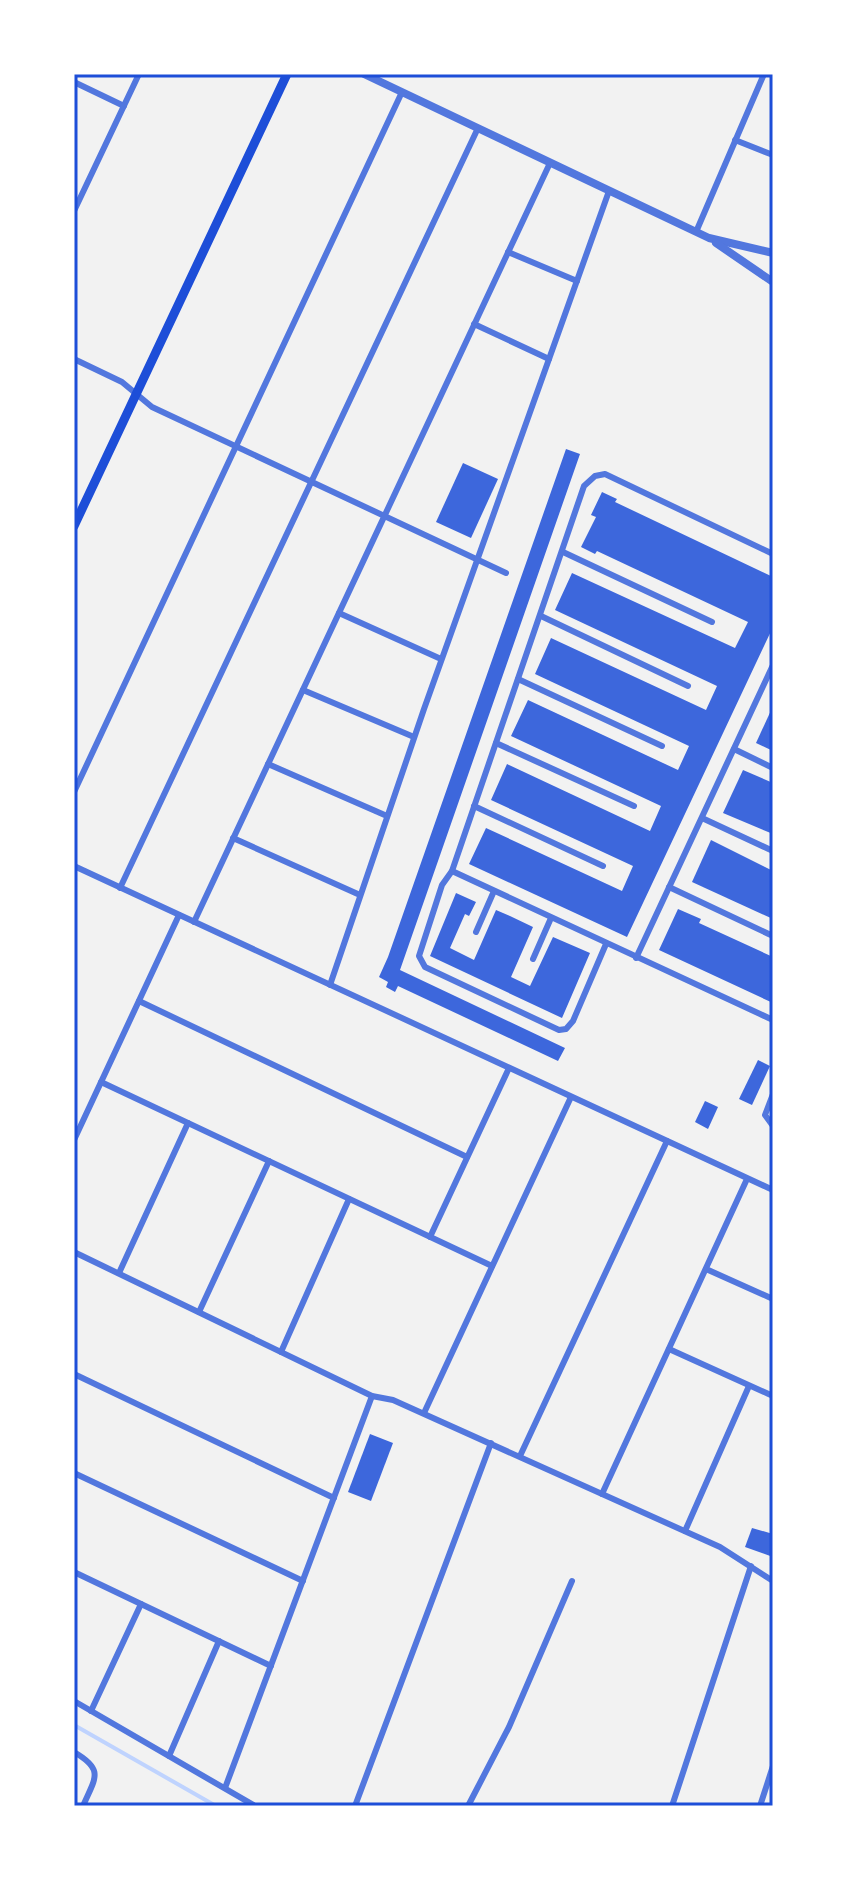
<svg xmlns="http://www.w3.org/2000/svg" width="847" height="1880" viewBox="0 0 847 1880" font-family="'Times New Roman',serif">
  <rect width="100%" height="100%" fill="#f2f2f2"/>
  <g fill="none" stroke-linecap="round" stroke-linejoin="round">
    <path stroke="#bfd3fe" stroke-width="4" d="M74 1725 216 1806"/>
  </g>
  <g fill="#3d67dc">
    <path d="M566 449 580 454 400 970 565 1048 558 1061 398 986 395 992 386 987 388 982 379 977 388 957Z"/>
    <path d="M463 463 498 479 471 538 436 522Z"/>
    <path d="M602 492 617 499 615 502 773 577V627L627 937 469 864 486 828 622 891 633 866 491 800 507 764 650 831 661 806 511 736 528 700 678 770 689 746 535 674 551 638 706 710 717 686 555 610 572 573 735 648 748 622 597 551 595 554 581 547 596 517 591 515Z"/>
    <path d="M773 706V751L756 743Z"/>
    <path d="M743 770 773 783V834L723 813Z"/>
    <path d="M711 840 773 871V919L692 882Z"/>
    <path d="M456 893 476 902 469 916 465 914 450 948 474 960 496 910 510 916 533 927 511 977 530 986 553 937 590 953 562 1018 430 956Z"/>
    <path d="M678 909 701 919 699 923 773 957V1003L659 950Z"/>
    <path d="M758 1060 770 1066 752 1105 739 1099Z"/>
    <path d="M705 1101 718 1107 708 1129 695 1122Z"/>
    <path d="M370 1434 393 1443 371 1501 348 1492Z"/>
    <path d="M752 1528 773 1534V1557L745 1547Z"/>
  </g>
  <g fill="none" stroke-linecap="round" stroke-linejoin="round">
    <g stroke="#5277de" stroke-width="6">
      <path d="M74 82 124 106"/>
      <path d="M735 140 773 155"/>
      <path d="M74 211 139 74"/>
      <path d="M696 232 764 74"/>
      <path d="M508 252 577 281"/>
      <path d="M474 324 549 359"/>
      <path d="M74 359 122 382 152 407 506 573"/>
      <path d="M563 552 712 622"/>
      <path d="M339 613 441 659"/>
      <path d="M541 616 688 686"/>
      <path d="M518 679 662 746"/>
      <path d="M303 690 414 737"/>
      <path d="M496 743 634 806"/>
      <path d="M734 749 773 768"/>
      <path d="M268 764 387 816"/>
      <path d="M74 792 402 92"/>
      <path d="M474 806 603 866"/>
      <path d="M702 818 773 851"/>
      <path d="M233 838 360 895"/>
      <path d="M74 866 773 1190"/>
      <path d="M452 871 773 1020"/>
      <path d="M669 887 773 936"/>
      <path d="M120 888 478 128"/>
      <path d="M194 922 550 163"/>
      <path d="M476 932 494 891"/>
      <path d="M606 944 573 1021 566 1029 559 1030 425 967 419 956 442 885 452 871 584 486 595 476 605 474 773 554"/>
      <path d="M636 958 773 665"/>
      <path d="M533 959 551 918"/>
      <path d="M330 985 424 709 609 191"/>
      <path d="M139 1001 467 1157"/>
      <path d="M101 1082 492 1266"/>
      <path d="M773 1094 765 1115 773 1126"/>
      <path d="M74 1140 179 915"/>
      <path d="M430 1237 509 1068"/>
      <path d="M74 1252 372 1396 393 1400 720 1547 773 1581"/>
      <path d="M706 1269 773 1299"/>
      <path d="M119 1273 188 1123"/>
      <path d="M199 1312 269 1161"/>
      <path d="M669 1349 773 1396"/>
      <path d="M281 1352 349 1199"/>
      <path d="M74 1374 334 1498"/>
      <path d="M424 1413 571 1097"/>
      <path d="M520 1456 667 1141"/>
      <path d="M74 1473 303 1581"/>
      <path d="M602 1494 747 1179"/>
      <path d="M685 1531 749 1386"/>
      <path d="M74 1572 271 1666"/>
      <path d="M74 1701 255 1806"/>
      <path d="M91 1711 141 1604"/>
      <path d="M74 1752C105 1770 95 1778 83 1806"/>
      <path d="M169 1756 219 1641"/>
      <path d="M225 1788 372 1396"/>
      <path d="M355 1806 491 1443"/>
      <path d="M468 1806 509 1727 572 1581"/>
      <path d="M672 1806 751 1566"/>
      <path d="M760 1806 773 1766"/>
    </g>
    <g stroke="#5277de" stroke-width="8">
      <path d="M364 74 709 238 773 253"/>
      <path d="M716 243 773 282"/>
    </g>
    <path stroke="#1d4ed8" stroke-width="9" d="M74 526 287 74"/>
  </g>
  <rect width="847" height="1880" fill="none" stroke="#ffffff" stroke-width="152"/>
  <rect x="76" y="76" width="695" height="1728" fill="none" stroke="#1d4ed8" stroke-width="3"/>
</svg>
